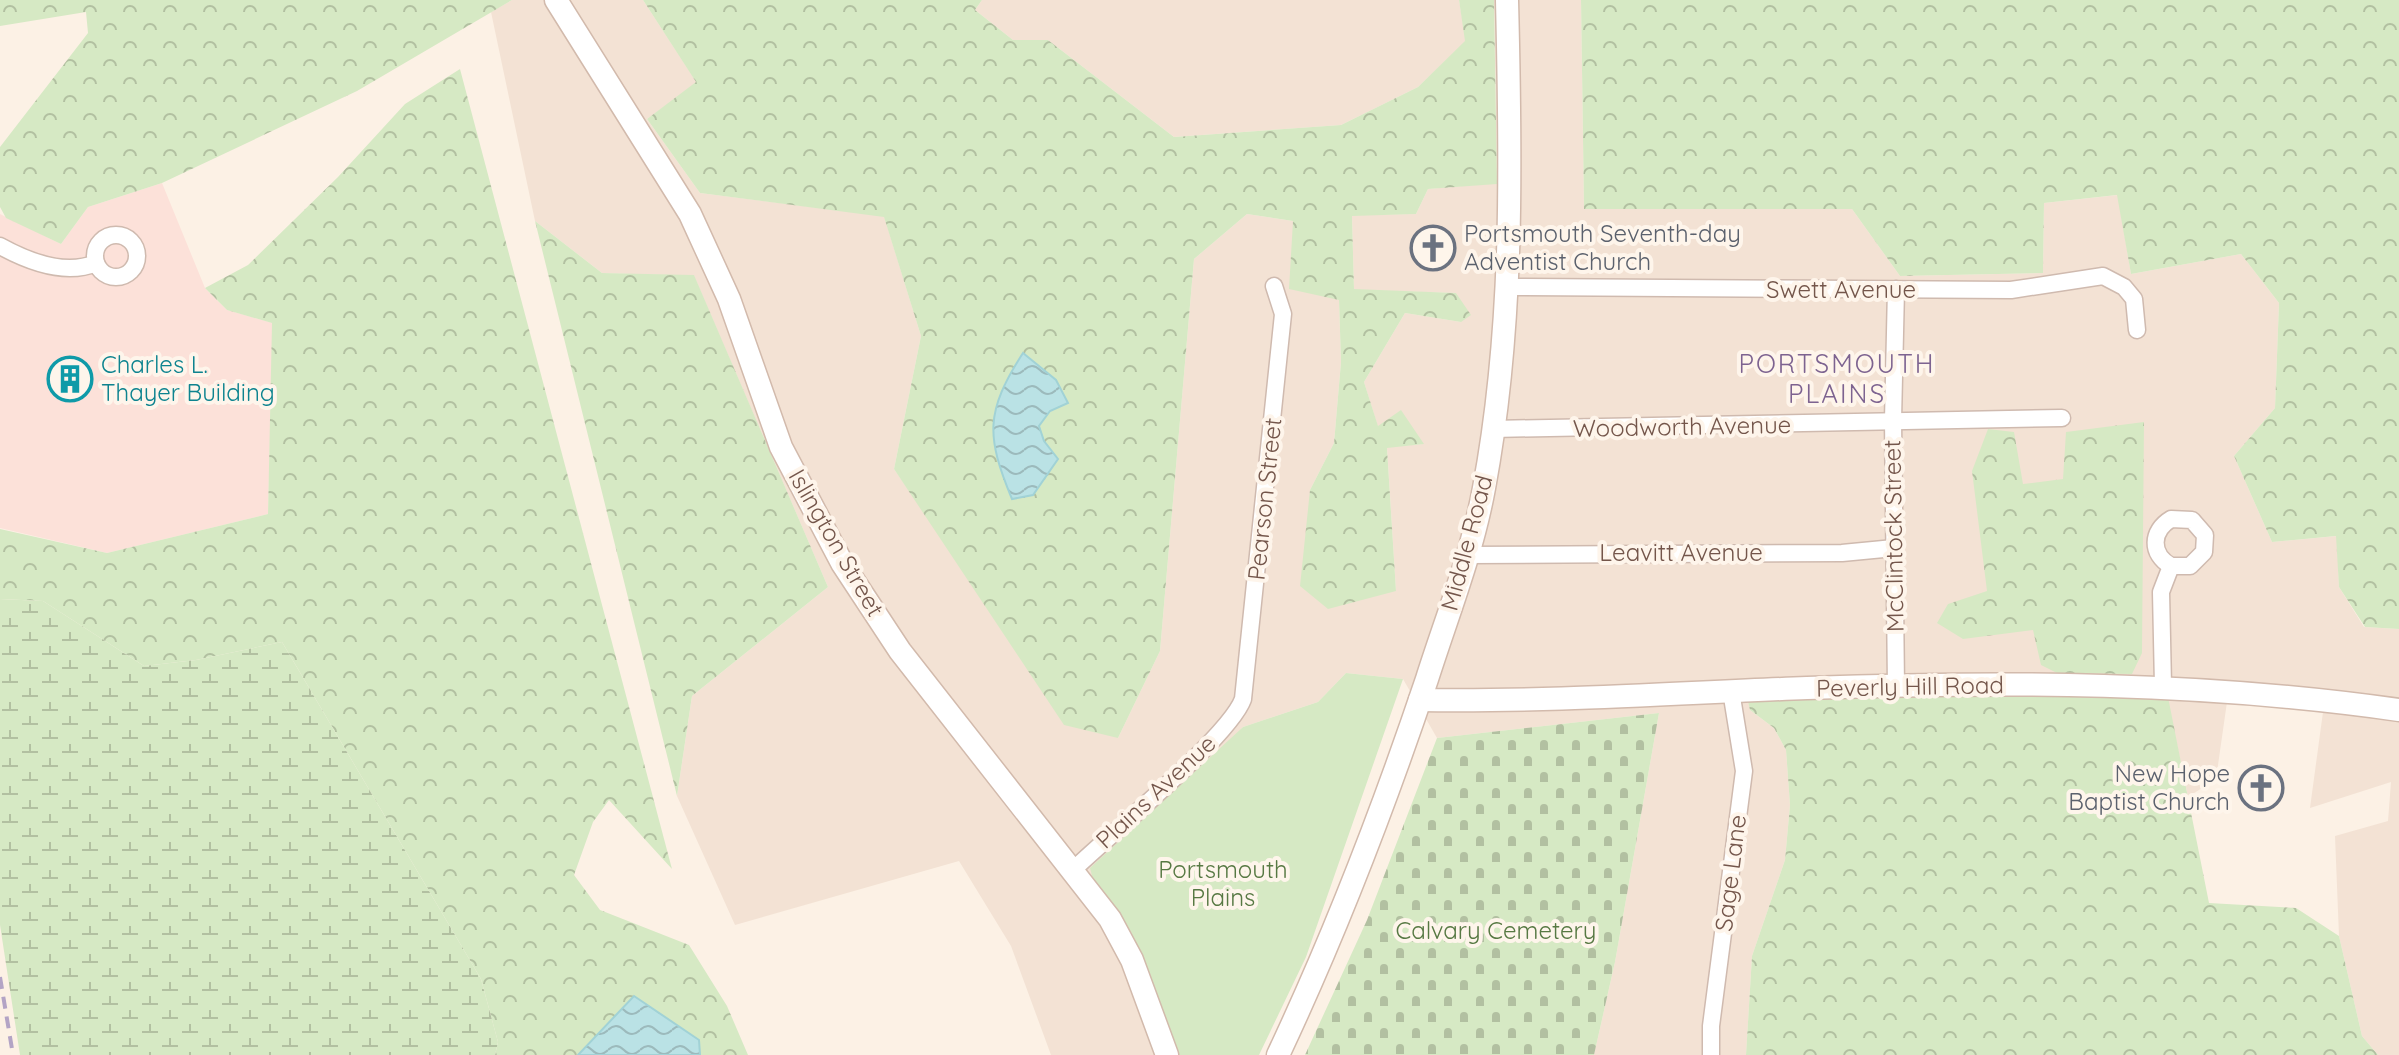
<svg xmlns="http://www.w3.org/2000/svg" width="2399" height="1055" viewBox="0 0 2399 1055" font-family="Quicksand,sans-serif">
  <defs>
    <pattern id="forest-crowns" width="20" height="18" patternUnits="userSpaceOnUse" patternTransform="scale(2)"><rect width="20" height="18" fill="#d6e9c4"/><path d="M2 6a3 3 0 1 1 6 0M12 15a3 3 0 1 1 6 0" fill="none" stroke="#b2c0a1"/></pattern>
    <pattern id="wetland-marsh" width="20" height="14" patternUnits="userSpaceOnUse" patternTransform="scale(2)"><rect width="20" height="14" fill="#d6e9c4"/><path d="M1 5h8M5 5V1M11 12h8M15 12V8" fill="none" stroke="#b2c0a1"/></pattern>
    <pattern id="cemetery-stones" width="16" height="16" patternUnits="userSpaceOnUse" patternTransform="scale(2)"><rect width="16" height="16" fill="#d6e9c4"/><path d="M2 7V4a2 2 0 0 1 4 0v3zM10 15v-3a2 2 0 0 1 4 0v3z" fill="#b2c0a1"/></pattern>
    <pattern id="water-waves" width="16" height="10" patternUnits="userSpaceOnUse" patternTransform="scale(2)"><rect width="16" height="10" fill="#bae2e5"/><path d="M0 5q4-4 8 0t8 0" fill="none" stroke="#9cbabc"/></pattern>
  </defs>
  <rect width="100%" height="100%" fill="#fcf1e5"/>
  <g fill="#f3e2d4">
    <path d="M512 0H643L697 83 647 119 700 193 884 216 921 336 894 469 957 560 1118 738 1160 651 1194 259 1247 214 1293 221 1339 300 1341 362 1334 443 1310 490 1396 591 1387 447 1423 444 1378 427 1364 382 1405 313 1461 322 1456 293 1354 290 1352 215 1416 214 1428 189 1497 183 1494 0H1581L1584 209H1852L1900 276 2043 273 2044 203 2118 195 2131 274 2241 254 2279 303 2275 408 2234 456 2272 542 2337 536 2339 587 2364 627 2399 629V1055H2378L2362 1036 2339 936 2335 836 2388 821 2391 782 2310 808 2323 712 2227 702 2216 779 2188 797 2167 697 1835 695 1750 710 1774 728 1786 750 1790 805 1785 860 1752 956 1746 1055H1594L1615 962 1659 713 1437 738 1403 679 1346 673 1318 702 1243 727 1094 883 1131 932 1178 1055H1051L1011 946 959 861 735 925 677 796 692 696 828 587 694 276 602 273 535 221 491 12Z"/>
    <path d="M982 0H1459L1466 41 1418 87 1341 125 1174 137 1048 40H1013L975 10Z"/>
  </g>
  <path fill="#fce1d9" d="M162 183 205 288 227 310 273 323 268 514 107 553 0 528V214L61 244 88 207Z"/>
  <g fill="url(#forest-crowns)" fill-rule="evenodd">
    <path d="M0 0H512L357 91 162 183 88 207 61 244 6 218 0 207V147L88 33 86 12 0 26Z"/>
    <path d="M643 0H982L975 10 1013 40H1048L1174 137 1341 125 1418 87 1465 41 1459 0H1494L1497 184 1428 189 1416 214 1352 216 1354 289 1456 293 1471 315 1461 322 1405 313 1364 382 1378 426 1401 410 1424 444 1387 448 1396 591 1328 609 1300 586 1310 490 1334 443 1341 362 1339 300 1289 289 1293 221 1247 214 1194 259 1160 651 1118 738 1064 725 894 469 921 336 884 217 700 193 647 119 696 82ZM1004 383 1068 403 1050 411 1039 426 1044 441Z"/>
    <path d="M1581 0H2399V629L2365 627 2339 587 2336 536 2272 542 2234 456 2275 408 2279 303 2241 254 2131 274 2117 195 2044 203 2043 273 1900 276 1852 209H1584Z"/>
    <path d="M460 69 672 869 609 800 593 822 574 875 600 910 689 945 727 1006 748 1055H700L699 1040 634 996 578 1055H495L498 1042 481 979 282 642 196 660 144 666 43 601 0 599V529L107 553 268 514 272 323 227 310 205 288 248 265 338 177 405 104Z"/>
    <path d="M535 221 602 273 694 275 828 587 692 696 677 796Z"/>
    <path d="M2144 422 2142 653 2132 674 2057 673 2041 665 2033 630 1963 639 1937 623 1948 604 1987 591 1972 471 1988 429 2014 432 2023 484 2063 479 2066 432Z"/>
    <path d="M1835 695 2168 697 2209 903 2296 908 2339 936 2362 1036 2378 1055H1746L1752 956 1785 860 1790 805 1786 750 1774 728 1750 710 1748 701Z"/>
  </g>
  <path fill="url(#wetland-marsh)" d="M0 599 43 601 144 666 196 660 282 642 481 979 498 1042 495 1055H20L0 925Z"/>
  <path fill="url(#cemetery-stones)" d="M1659 713 1615 962 1594 1055H1305L1367 920 1437 738Z"/>
  <path fill="#d6e9c4" d="M1346 673 1403 679 1306 957 1259 1055H1178L1131 932 1094 883 1090 868 1243 727 1318 702Z"/>
  <g fill="url(#water-waves)" stroke="#a1d2d6" stroke-width="2">
    <path d="M1023 353 1056 380 1068 403 1050 411 1039 426 1044 441 1058 459 1033 495 1012 499C986 436 985 412 1023 353Z"/>
    <path d="M634 996 699 1040 700 1055H578Z"/>
  </g>
  <g fill="none" stroke-linecap="round" stroke-linejoin="round">
    <g stroke="#cfbaaf" stroke-width="19">
      <g id="street">
        <circle cx="116" cy="256" r="21"/>
        <path d="M0 246C29 262 65 276 96 263"/>
        <path d="M1506 287 2011 290 2103 276 2124 287 2134 299 2137 330"/>
        <path d="M1896 289 1893 420 1896 687"/>
        <path d="M1493 429 2062 418"/>
        <path d="M1468 555 1842 553 1894 548"/>
        <path d="M2163 686 2161 592 2171 566C2150 554 2151 531 2171 519L2192 520 2205 535 2204 552 2190 566H2171"/>
        <path d="M1072 871C1107 837 1230 736 1243 699L1283 314 1274 286"/>
        <path d="M1711 1055V1026L1744 771 1731 691"/>
      </g>
    </g>
    <g stroke="#d2baac" stroke-width="25">
      <g id="secondary">
        <path d="M556 0 690 214 729 299 781 447 842 563 900 651 1110 919 1132 960 1167 1055"/>
        <path d="M1420 700C1549 702 1678 693 1807 688 2005 681 2203 682 2399 710"/>
        <path d="M1278 1055C1336 932 1384 807 1427 679 1447 616 1472 554 1484 488 1514 327 1511 163 1507 0"/>
      </g>
    </g>
    <use href="#street" stroke="#fff" stroke-width="16"/>
    <use href="#secondary" stroke="#fff" stroke-width="22"/>
    <path stroke="#b3a4c5" stroke-width="4" stroke-dasharray="12 8" stroke-linecap="butt" d="M0 977 13 1055"/>
  </g>
  <defs>
    <g id="church-ring" transform="scale(2.3)"><circle r="9.5" fill="#fef5eb" stroke="#6b7280" stroke-width="1.5"/><path d="M-1.2-6h2.4v3.5h3.3v2.4h-3.3V6h-2.4V-.1h-3.3v-2.4h3.3Z" fill="#6b7280"/></g>
    <g id="building-ring" transform="scale(2.3)"><circle r="9.5" fill="#fef5eb" stroke="#0f9aa8" stroke-width="1.5"/><path d="M-4-6H4V6H1V3H-1V6H-4ZM-2.5-4.3h1.7v1.8h-1.7ZM.8-4.3h1.7v1.8H.8ZM-2.5-1h1.7V.8h-1.7ZM.8-1h1.7V.8H.8Z" fill="#0f9aa8"/></g>
  </defs>
  <g fill-rule="evenodd">
    <use href="#church-ring" x="1433" y="248"/>
    <use href="#building-ring" x="70" y="379"/>
    <use href="#church-ring" x="2261" y="788"/>
  </g>
  <g text-anchor="middle" stroke-width="8" stroke-linejoin="round" paint-order="stroke">
    <g font-size="24" fill="#5b616d" stroke="#fef5eb" text-anchor="start">
      <text x="1464" y="242">Portsmouth Seventh-day<tspan x="1464" dy="28">Adventist Church</tspan></text>
      <text x="2230" y="782" text-anchor="end">New Hope<tspan x="2230" dy="28">Baptist Church</tspan></text>
    </g>
    <g font-size="24" fill="#74564b" stroke="#fef5eb">
      <text x="1841" y="298">Swett Avenue</text>
      <text transform="translate(1682 427) rotate(-1)" y="8">Woodworth Avenue</text>
      <text transform="translate(1265 499) rotate(-84)" y="8">Pearson Street</text>
      <text transform="translate(1894 536) rotate(-91)" y="8">McClintock Street</text>
      <text transform="translate(836 543) rotate(60)" y="8">Islington Street</text>
      <text transform="translate(1467 543) rotate(-75)" y="8">Middle Road</text>
      <text x="1681" y="561">Leavitt Avenue</text>
      <text transform="translate(1910 687) rotate(-1)" y="8">Peverly Hill Road</text>
      <text transform="translate(1156 792) rotate(-43)" y="8">Plains Avenue</text>
      <text transform="translate(1731 873) rotate(-83)" y="8">Sage Lane</text>
    </g>
    <g font-size="24" fill="#0d838f" stroke="#fef5eb" text-anchor="start">
      <text x="101" y="373">Charles L.<tspan x="101" dy="28">Thayer Building</tspan></text>
    </g>
    <g font-size="24" fill="#577943" stroke="#fef5eb">
      <text x="1223" y="878">Portsmouth<tspan x="1223" dy="28">Plains</tspan></text>
      <text x="1496" y="939">Calvary Cemetery</text>
    </g>
    <g font-size="26" letter-spacing="2" fill="#7d6390" stroke="#fef5eb">
      <text x="1837" y="373">PORTSMOUTH<tspan x="1837" dy="30">PLAINS</tspan></text>
    </g>
  </g>
</svg>
